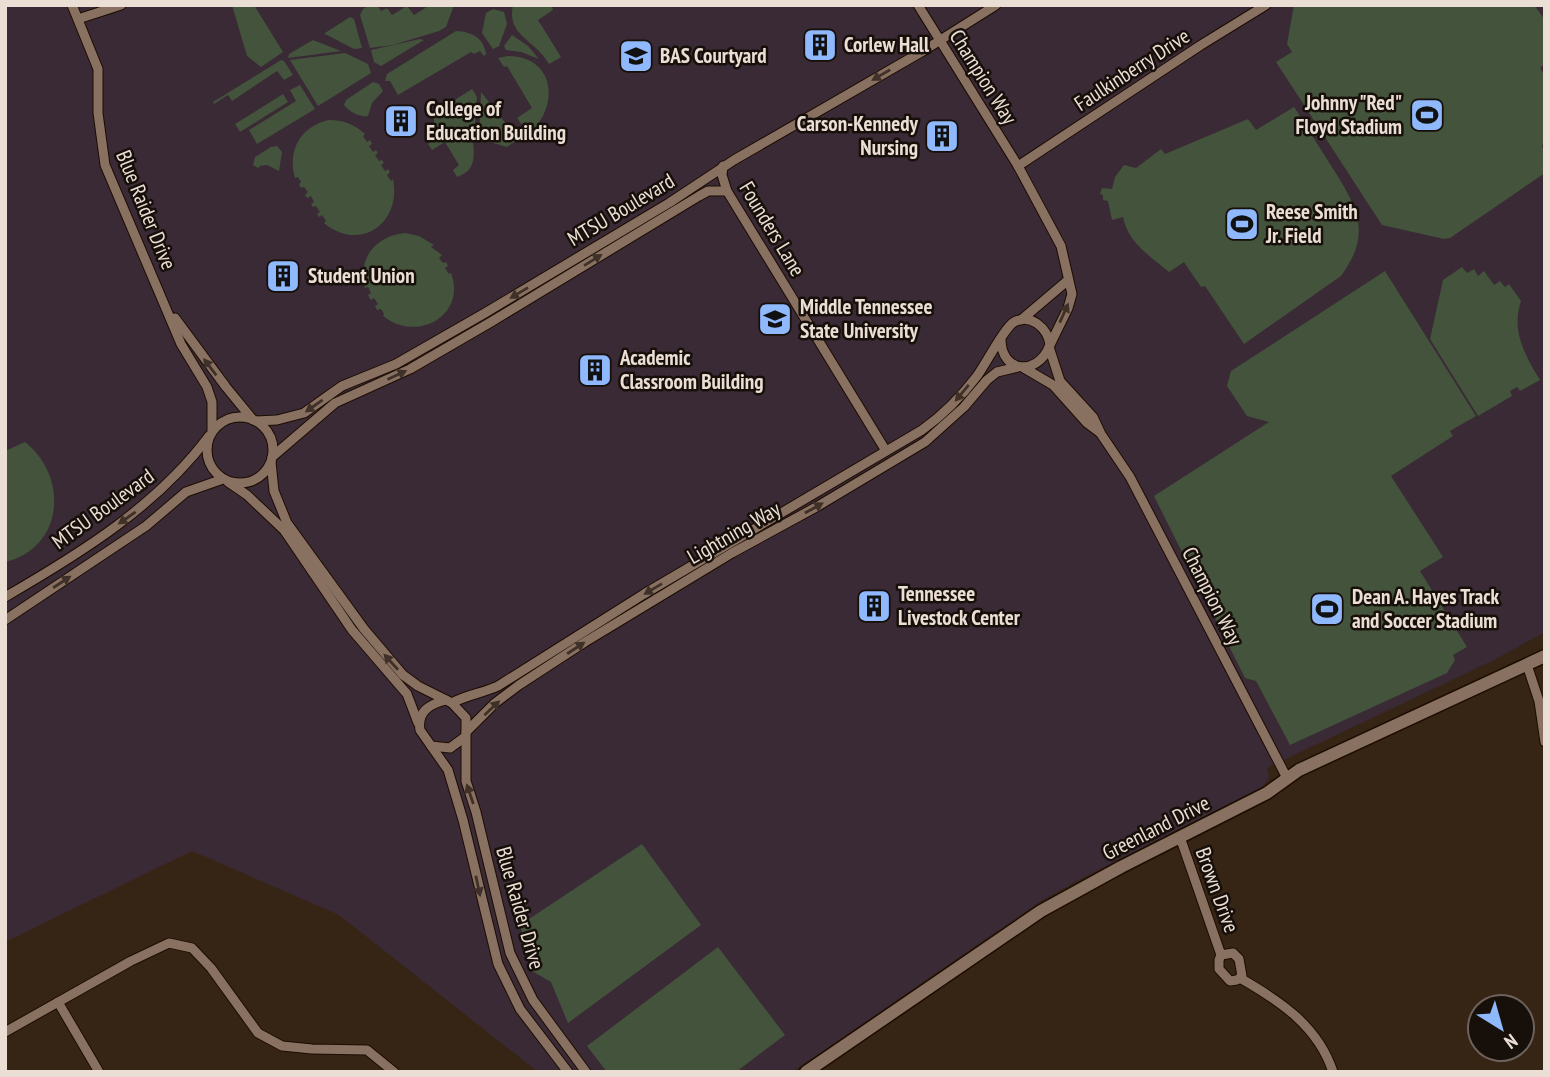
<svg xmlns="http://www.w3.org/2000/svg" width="1550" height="1077" viewBox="0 0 1550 1077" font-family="'PT Sans Narrow',sans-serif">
  <rect width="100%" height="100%" fill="#362415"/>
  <path fill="#3a2a35" d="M5 5H1545V632L1494 660 1267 768 1269 778 1262 787 1084 877 1041 901 792 1072H538L339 915 192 851 5 942Z"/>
  <g fill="#43533c">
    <path d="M232 5H254L283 52 261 67 247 56Z"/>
    <path d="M370 5H377L381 11 387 8 392 15 407 6 414 15 430 5H454L446 27 439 31 393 45 370 48 360 15 363 9Z"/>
    <path d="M513 5H554L552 7 553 10 538 20 561 57 549 64C536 40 506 36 513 5Z"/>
    <path d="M1294 5H1534L1545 20V64L1540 68 1545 76V135L1542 147 1545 151V173L1450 238 1444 239 1382 225 1276 62 1292 52 1287 44Z"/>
    <path d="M493 9 504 12 507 24 499 46 493 49 482 33 486 13Z"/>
    <path d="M350 17 354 19 362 48 354 49 325 34V33Z"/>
    <path d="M456 31C472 32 484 38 486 54L484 56 480 51 474 54 471 52 398 95 390 81H385L387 74Z"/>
    <path d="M512 35 528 46 539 59 521 52 506 50 504 46Z"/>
    <path d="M420 39 424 40 381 66 374 62 371 50Z"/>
    <path d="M313 40 341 51 288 58 289 54Z"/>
    <path d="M345 53 368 64 371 73 318 106 290 60Z"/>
    <path d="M508 56C543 56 558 85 543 116 539 123 535 129 528 133L517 118 532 108 507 66 504 67 498 58Z"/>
    <path d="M281 60 284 61 293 75 284 80 277 71 232 101 228 95 214 104 213 102Z"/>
    <path d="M373 82 379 84 383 91 372 103 368 116C361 118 348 111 344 105L346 100Z"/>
    <path d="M300 85 315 109 257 144 249 130 296 101 290 90Z"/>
    <path d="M472 89 477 97 474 137 434 126V113Z"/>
    <path d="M481 92 518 139 507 147 479 139Z"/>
    <path d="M283 94 288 102 240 132 235 124Z"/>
    <path d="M1294 107C1307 127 1319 147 1332 167 1357 207 1373 232 1341 276L1244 344 1205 286 1201 287 1184 262 1169 272C1150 256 1128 243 1123 217L1112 220 1108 201 1103 200V195L1100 194 1102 188 1112 189 1115 177 1124 165 1136 168 1161 149 1165 154 1248 119 1256 130Z"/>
    <path d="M329 120C343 120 354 124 365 134L363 136 367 142 370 140 372 144 369 146 373 152 376 150 378 153 375 155 379 161 382 160 384 163 381 165 385 171 388 169 390 172 387 175 391 181 393 179C402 223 360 253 324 223L326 221 322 215 319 217 317 214 320 212 316 206 313 207 311 204 314 202 311 196 307 198 305 195 308 192 304 187 301 188 299 184 301 182 298 177 295 178C287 150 301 126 329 120Z"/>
    <path d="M439 133 473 143C475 160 474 171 457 177L453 170 459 165 445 142 432 150 428 144Z"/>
    <path d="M277 146 282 152 279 171 267 165 260 166 258 168 253 165 255 157 271 147Z"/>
    <path d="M405 233 419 236 434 245 431 247 442 255 439 258 443 263 446 262 448 266 445 268 449 274 451 273C467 316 416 343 383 316L384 314 381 309 377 310 375 306 378 304 374 298 371 300 368 295 371 293 368 287 365 288C357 259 375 236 405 233Z"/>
    <path d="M1462 267 1467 273 1474 269 1478 276 1484 271 1494 285 1500 281 1505 287 1509 284 1521 301C1511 331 1525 355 1540 380L1520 391 1517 387 1510 391 1512 396 1478 416 1430 339 1443 280Z"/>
    <path d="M1385 271 1476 416 1450 431 1453 436 1391 476 1443 557 1420 571 1467 647 1453 655 1455 660 1447 673 1290 745 1256 681 1245 678 1154 496 1269 422 1247 416 1227 386 1231 371Z"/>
    <path d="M25 442C69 477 64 548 5 562V451Z"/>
    <path d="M642 844 701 925 568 1023 551 982 532 971 520 925Z"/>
    <path d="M718 947 785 1035 736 1072H607L587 1046Z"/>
  </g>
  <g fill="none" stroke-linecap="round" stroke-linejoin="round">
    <g stroke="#1d0c02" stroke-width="11">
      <g id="street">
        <path d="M72 5 98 69V113L105 165 181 344 207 387 212 402V431"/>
        <path d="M918 5 1018 166 1061 246 1072 294 1068 308 1049 347 1060 381 1093 417 1101 434 1130 477 1287 778"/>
        <path d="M78 19 121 5"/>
        <path d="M723 166 722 175 727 191 886 451"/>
        <path d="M1018 166 1201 45 1266 5"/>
        <path d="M175 318 226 387 253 420"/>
        <path d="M1021 320 1067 281"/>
        <path d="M1001 339C1001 373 1037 376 1049 347"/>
        <path d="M1024 368 1053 385 1087 423 1099 432"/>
        <circle cx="240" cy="450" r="33"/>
        <path d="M256 421 277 420 304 413 342 386 396 364 485 313 669 203 734 160 923 51 996 5"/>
        <path d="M272 457 335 403 410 369 491 322 699 196 708 191H727"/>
        <path d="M271 462 274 491 287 523 364 629 403 675 418 686 452 703 466 718V781L476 812 510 953 533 1000 586 1072"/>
        <path d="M228 482 247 495 284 530 352 630 407 694 418 723"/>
        <path d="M5 597C81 553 157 506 209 436"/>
        <path d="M5 620 146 526 186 492 223 479"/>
        <path d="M1527 665 1539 701 1545 742"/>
        <path d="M446 700C430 704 417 711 420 730L448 770 463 820 498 964 520 1009 568 1072"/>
        <path d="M452 703C466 695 483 693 498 686L644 594 922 430C943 415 961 397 977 376 985 365 1005 327 1014 322 1031 313 1047 328 1050 344"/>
        <path d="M466 732 495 703 519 685 585 642 732 553 818 506 925 442 964 407 987 380 997 372 1018 367"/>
        <path d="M431 746 450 748 465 737"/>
        <path d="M1180 837 1221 955 1219 960V969L1230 981 1237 980 1242 976 1239 959 1233 953 1221 955"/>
        <path d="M1240 978C1280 1001 1318 1026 1333 1072"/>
        <path d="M58 1002 99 1072"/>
        <path d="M5 1032 131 961 169 943 192 948 211 968 258 1033 282 1046 312 1049 367 1050 394 1072"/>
      </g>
    </g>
    <g stroke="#1d0c02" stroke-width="15">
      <path id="secondary" d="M806 1072 1041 911 1121 867 1267 793 1299 770 1545 656"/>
    </g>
    <use href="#street" stroke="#887161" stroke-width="9"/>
    <use href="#secondary" stroke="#887161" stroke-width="12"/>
  </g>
  <defs><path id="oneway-solid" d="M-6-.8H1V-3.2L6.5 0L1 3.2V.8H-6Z" transform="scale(1.75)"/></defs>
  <g fill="#3f3128">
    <use href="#oneway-solid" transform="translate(881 75) rotate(150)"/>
    <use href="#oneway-solid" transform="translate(593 260) rotate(-32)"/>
    <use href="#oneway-solid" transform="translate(519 293) rotate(149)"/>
    <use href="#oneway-solid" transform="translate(1064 313) rotate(-66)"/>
    <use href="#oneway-solid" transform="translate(210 367) rotate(-127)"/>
    <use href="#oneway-solid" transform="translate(397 375) rotate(-25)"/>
    <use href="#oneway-solid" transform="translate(962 393) rotate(130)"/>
    <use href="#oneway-solid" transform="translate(314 406) rotate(145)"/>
    <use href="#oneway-solid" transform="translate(814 508) rotate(-29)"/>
    <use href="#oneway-solid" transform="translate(127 518) rotate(145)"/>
    <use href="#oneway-solid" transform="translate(62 582) rotate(-33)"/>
    <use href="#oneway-solid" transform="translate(653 589) rotate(149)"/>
    <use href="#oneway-solid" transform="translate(576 648) rotate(-33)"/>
    <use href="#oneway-solid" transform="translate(391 662) rotate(-132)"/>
    <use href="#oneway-solid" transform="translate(492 708) rotate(-43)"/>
    <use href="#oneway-solid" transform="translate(470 794) rotate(-109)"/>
    <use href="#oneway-solid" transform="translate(478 886) rotate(78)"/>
  </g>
  <defs>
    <g id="building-square" transform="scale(1.75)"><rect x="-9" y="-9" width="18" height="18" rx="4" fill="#8fb8fd" stroke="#170f09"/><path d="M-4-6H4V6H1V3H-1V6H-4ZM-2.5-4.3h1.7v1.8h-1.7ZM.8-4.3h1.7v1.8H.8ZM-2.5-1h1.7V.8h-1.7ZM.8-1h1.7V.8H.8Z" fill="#111"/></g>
    <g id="university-square" transform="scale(1.75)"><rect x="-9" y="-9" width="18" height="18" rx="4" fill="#8fb8fd" stroke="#170f09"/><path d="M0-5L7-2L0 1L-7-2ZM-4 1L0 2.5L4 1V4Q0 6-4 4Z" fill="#111"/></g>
    <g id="stadium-square" transform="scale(1.75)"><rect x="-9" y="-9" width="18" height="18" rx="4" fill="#8fb8fd" stroke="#170f09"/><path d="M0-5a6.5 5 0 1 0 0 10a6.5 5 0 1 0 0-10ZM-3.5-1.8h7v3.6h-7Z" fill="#111"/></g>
  </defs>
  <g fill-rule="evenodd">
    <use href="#building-square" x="820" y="45"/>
    <use href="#university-square" x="636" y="56"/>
    <use href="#stadium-square" x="1427" y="115"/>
    <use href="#building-square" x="401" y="121"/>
    <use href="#building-square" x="942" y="136"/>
    <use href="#stadium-square" x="1242" y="224"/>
    <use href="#building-square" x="283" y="276"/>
    <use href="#university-square" x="775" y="319"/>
    <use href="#building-square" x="595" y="370"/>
    <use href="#building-square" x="874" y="606"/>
    <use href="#stadium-square" x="1327" y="609"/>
  </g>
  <g text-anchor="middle" stroke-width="5" stroke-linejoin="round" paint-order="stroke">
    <g font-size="21" font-weight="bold" fill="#ebded5" stroke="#170f09" text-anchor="start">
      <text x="844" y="52">Corlew Hall</text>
      <text x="660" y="63">BAS Courtyard</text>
      <text x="1402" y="110" text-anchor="end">Johnny "Red"<tspan x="1402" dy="24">Floyd Stadium</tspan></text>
      <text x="426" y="116">College of<tspan x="426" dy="24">Education Building</tspan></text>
      <text x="918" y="131" text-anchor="end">Carson-Kennedy<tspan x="918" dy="24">Nursing</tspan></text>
      <text x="1266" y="219">Reese Smith<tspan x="1266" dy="24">Jr. Field</tspan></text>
      <text x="308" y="283">Student Union</text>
      <text x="800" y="314">Middle Tennessee<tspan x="800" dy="24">State University</tspan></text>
      <text x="620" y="365">Academic<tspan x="620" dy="24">Classroom Building</tspan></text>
      <text x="898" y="601">Tennessee<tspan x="898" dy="24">Livestock Center</tspan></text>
      <text x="1352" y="604">Dean A. Hayes Track<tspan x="1352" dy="24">and Soccer Stadium</tspan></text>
    </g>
    <g font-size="21" fill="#ebded5" stroke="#170f09">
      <text transform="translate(1132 70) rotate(-33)" y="7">Faulkinberry Drive</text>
      <text transform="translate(983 77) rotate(58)" y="7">Champion Way</text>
      <text transform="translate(146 210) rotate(68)" y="7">Blue Raider Drive</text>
      <text transform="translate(621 210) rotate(-31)" y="7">MTSU Boulevard</text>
      <text transform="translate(772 229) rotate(59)" y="7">Founders Lane</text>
      <text transform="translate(103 509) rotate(-36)" y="7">MTSU Boulevard</text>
      <text transform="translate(734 533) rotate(-30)" y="7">Lightning Way</text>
      <text transform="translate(1212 596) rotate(63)" y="7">Champion Way</text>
      <text transform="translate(1156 828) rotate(-27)" y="7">Greenland Drive</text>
      <text transform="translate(1217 890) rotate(70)" y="7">Brown Drive</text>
      <text transform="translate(520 908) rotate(74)" y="7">Blue Raider Drive</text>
    </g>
  </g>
  <rect width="1550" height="1077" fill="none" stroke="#ebded5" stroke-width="14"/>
  <g transform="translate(1501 1028) rotate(143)"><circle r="33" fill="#170f09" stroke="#6c625b" stroke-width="2"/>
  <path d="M0-5L12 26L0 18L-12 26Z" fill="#8fb8fd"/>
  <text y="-10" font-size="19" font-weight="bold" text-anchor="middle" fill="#ebded5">N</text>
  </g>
</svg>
